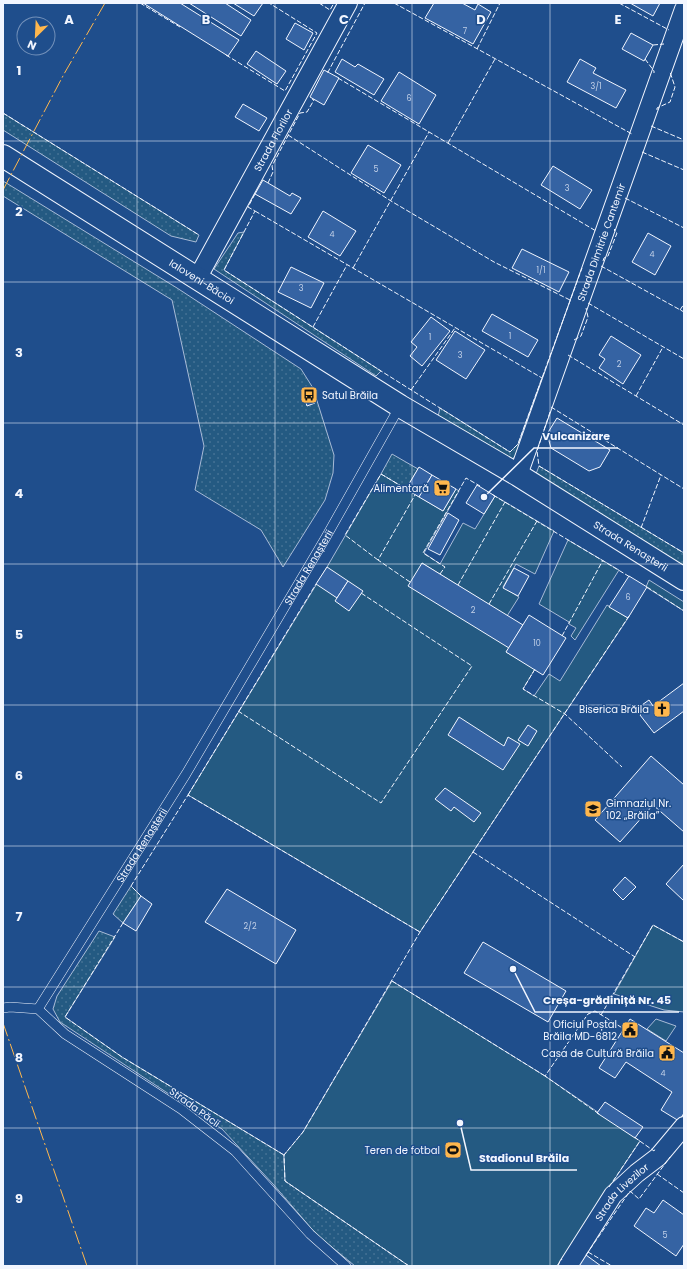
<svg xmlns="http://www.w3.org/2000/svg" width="687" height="1269" viewBox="0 0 687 1269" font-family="Poppins,sans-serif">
  <defs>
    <pattern id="grass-dots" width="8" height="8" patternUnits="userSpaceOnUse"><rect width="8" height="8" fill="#245a82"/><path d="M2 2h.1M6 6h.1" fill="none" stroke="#447295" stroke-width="1.8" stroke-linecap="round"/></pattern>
  </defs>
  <rect width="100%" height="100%" fill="#1f4e8c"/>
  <g fill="url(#grass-dots)" stroke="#a8bbd7">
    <path d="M3 113 199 235 196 242 171 236 3 130Z"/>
    <path d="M3 181 177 288 301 369 313 388 334 455 333 473 325 500 283 567 261 530 195 490 204 446 172 300 3 196Z"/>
    <path d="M244 232 224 270 381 371 376 376 214 269 238 233Z"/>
    <path d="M542 378 547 381 523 446 512 460 438 417 440 408 510 452 518 444Z"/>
    <path d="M392 454 418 469 406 489 381 474Z"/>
    <path d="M539 466 684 553V566L536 474Z"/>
    <path d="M131 886 141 896 123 923 113 914Z"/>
    <path d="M99 931 115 937 65 1017 122 1057 284 1155 285 1181 409 1266H355L317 1235 273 1184 222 1129 60 1022 53 1009 57 996Z"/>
  </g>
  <g fill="#245a82" stroke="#a8bbd7">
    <path d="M381 474 443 511 456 489 459 491 424 553 440 564 463 523 475 529 495 496 554 531 535 574 516 564 503 587 519 597 507 616 422 563 509 648 506 652 535 669 523 689 534 696 549 674 560 681 607 605 628 618 420 932 188 795 327 567Z"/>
    <path d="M568 540 619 570 575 640 571 636 576 628 569 624V622L539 604Z"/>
    <path d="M649 580 684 602V611L646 587Z"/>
    <path d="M653 925 684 942V1012L664 1010 614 994Z"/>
    <path d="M392 981 545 1076 640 1141 557 1266H409L285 1181 284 1155 303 1132Z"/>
    <path d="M656 1019 676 1026 666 1041 647 1029Z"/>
  </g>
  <g fill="#3563a3" stroke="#f2f6ff">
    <path d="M143 3H180L239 40 228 56Z"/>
    <path d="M189 3H225L251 20 241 36Z"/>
    <path d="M233 3H263L254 16Z"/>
    <path d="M434 3H462L475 10 478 4 491 12 473 44 425 18Z"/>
    <path d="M630 3H660L653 16Z"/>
    <path d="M295 23 313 33 304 50 286 39Z"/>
    <path d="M631 33 653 45 644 61 622 49Z"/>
    <path d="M256 51 286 71 277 84 247 64Z"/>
    <path d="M342 59 355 67 358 64 384 79 374 95 335 72Z"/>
    <path d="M580 59 596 68 593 73 626 90 616 108 567 82Z"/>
    <path d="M324 70 339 78 324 105 310 97Z"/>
    <path d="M399 72 436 95 419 124 381 101Z"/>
    <path d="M243 104 267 118 259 131 235 117Z"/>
    <path d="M368 145 401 165 384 193 351 173Z"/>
    <path d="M553 166 592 190 580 209 541 185Z"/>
    <path d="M263 180 290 196 292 193 301 198 291 214 255 194Z"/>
    <path d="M323 211 356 231 340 256 308 237Z"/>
    <path d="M648 233 671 246 655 275 632 262Z"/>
    <path d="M522 249 569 272 559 292 512 268Z"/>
    <path d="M291 267 324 283 311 308 278 292Z"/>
    <path d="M492 314 538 340 528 357 482 331Z"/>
    <path d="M431 317 450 331 422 366 410 356 417 347 411 342Z"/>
    <path d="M455 331 485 350 466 379 436 360Z"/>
    <path d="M611 336 641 355 623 384 599 368 605 359 599 355Z"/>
    <path d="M310 390 315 403 307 406 303 393Z"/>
    <path d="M557 418 610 450 600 467 589 471 551 448 547 434Z"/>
    <path d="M419 467 432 475 419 497 406 489Z"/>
    <path d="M432 475 456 489 443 511 419 497Z"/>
    <path d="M477 485 495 496 484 514 466 503Z"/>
    <path d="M448 513 459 520 440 555 428 549Z"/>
    <path d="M422 563 523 625 509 648 408 586Z"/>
    <path d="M327 567 348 581 337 598 316 584Z"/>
    <path d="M514 568 529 576 518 596 503 588Z"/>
    <path d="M629 576 647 587 628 618 609 607Z"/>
    <path d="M348 581 363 591 349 611 335 601Z"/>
    <path d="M529 615 566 638 543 675 506 652Z"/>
    <path d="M684 683V711L654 733 640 715 643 712 639 707 649 700 653 706Z"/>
    <path d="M459 717 504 746 508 737 520 744 503 770 448 735Z"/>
    <path d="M528 725 537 731 528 746 518 740Z"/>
    <path d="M651 756 684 785V832L653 805 620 842 595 820Z"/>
    <path d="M445 788 481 813 474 822 454 807 451 811 435 799Z"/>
    <path d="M684 864V901L666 884Z"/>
    <path d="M625 877 636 887 623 900 613 890Z"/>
    <path d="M227 889 296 930 276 964 205 922Z"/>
    <path d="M141 896 152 904 136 931 123 923Z"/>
    <path d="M483 942 566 991 548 1022 464 973Z"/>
    <path d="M630 1019 684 1053V1113L679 1121 661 1110 672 1092 626 1062 615 1078 599 1068Z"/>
    <path d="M605 1102 643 1127 635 1138 597 1113Z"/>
    <path d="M663 1200 684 1215V1244L676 1256 634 1226 646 1208 654 1213Z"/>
    <path d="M586 1255 601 1266H578Z"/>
  </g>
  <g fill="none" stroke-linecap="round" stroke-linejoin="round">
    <g stroke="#f2f6ff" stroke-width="10">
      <g id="service">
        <path d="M3 1008 10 1007 38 1009 65 1034 181 1109 235 1151 310 1234 346 1266"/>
        <path id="s1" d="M38 1009 186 774 326 537 400 406"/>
      </g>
    </g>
    <g stroke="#f2f6ff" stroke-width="20">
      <g id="minor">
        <path id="s2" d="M198 277 348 3"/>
        <path id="s3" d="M518 475 684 9"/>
        <path id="s4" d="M568 1266 613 1195 637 1173 658 1157 684 1126"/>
      </g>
    </g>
    <g stroke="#f2f6ff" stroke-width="24">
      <g id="secondary">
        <path id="s5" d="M3 156 400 406 518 475 684 579"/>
      </g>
    </g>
    <use href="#service" stroke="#1f4e8c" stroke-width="9"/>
    <use href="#minor" stroke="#1f4e8c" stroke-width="18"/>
    <use href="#secondary" stroke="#1f4e8c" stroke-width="22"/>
    <g stroke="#f2f6ff" stroke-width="1" stroke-dasharray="5 2" stroke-linecap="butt">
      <path d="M140 3 180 27"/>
      <path d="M319 3 330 10 334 3"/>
      <path d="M394 3 632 134"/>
      <path d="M619 3 669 30"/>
      <path d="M653 45 664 44"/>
      <path d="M477 49 500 3"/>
      <path d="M226 55 285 91 317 33 269 3"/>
      <path d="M645 59 654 71V73"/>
      <path d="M327 72H328L365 3"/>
      <path d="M338 78 596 231"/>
      <path d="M657 110V108L670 102 675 87 670 72"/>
      <path d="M3 113 199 235"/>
      <path d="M651 126 684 140"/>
      <path d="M288 135 391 201 494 262 570 300"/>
      <path d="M448 143 495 59"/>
      <path d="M642 152 684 170"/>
      <path d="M268 183 273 172 272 166 300 113 307 112 314 100 312 99"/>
      <path d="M255 194 248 207 255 211 224 270 381 371 510 452 518 444 582 268"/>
      <path d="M625 198 684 228"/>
      <path d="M255 211 542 378"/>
      <path d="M603 261 604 258 608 256 617 233 614 230 615 229"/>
      <path d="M601 266 684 312"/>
      <path d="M353 268 429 132"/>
      <path d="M588 303 684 359"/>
      <path d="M680 310 684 304"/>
      <path d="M313 327 347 265"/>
      <path d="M574 340 581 336 588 317 586 308"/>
      <path d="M568 355 684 425"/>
      <path d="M411 390 455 328"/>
      <path d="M636 396 663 347"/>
      <path d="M551 407 684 489"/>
      <path d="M550 412 537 451 539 466 684 553"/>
      <path d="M493 495 630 577"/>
      <path d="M641 528 661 475"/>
      <path d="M378 560 345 535 381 474 406 489"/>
      <path d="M440 574 445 567 423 553 466 478 480 486"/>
      <path d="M410 582 378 560 415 495"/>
      <path d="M458 585 505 502"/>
      <path d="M647 587 684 611"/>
      <path d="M489 604 537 521"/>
      <path d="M562 636 603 560"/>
      <path d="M535 669 523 689 565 714 622 767"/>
      <path d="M238 711 381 803 472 666 361 593"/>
      <path d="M188 795 316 584"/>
      <path d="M473 852 635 957"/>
      <path d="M141 896 131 886 188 795 420 932"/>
      <path d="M123 923 65 1017 122 1057 284 1155"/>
      <path d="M392 981 545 1076"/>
      <path d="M601 1015 653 925 684 942"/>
      <path d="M599 1114 545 1076 588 1014 595 1011 624 1029"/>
      <path d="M634 1137 654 1151 655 1149"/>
      <path d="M657 1174 684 1193"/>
      <path d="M609 1187 640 1141"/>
      <path d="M588 1252 612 1266"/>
      <path d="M586 1255 630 1191 639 1199 670 1157"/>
      <path d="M409 1266 285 1181 284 1155 303 1132 420 932 629 616"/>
      <path d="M557 1266 562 1259"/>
    </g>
    <g stroke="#ffb74d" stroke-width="1" stroke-dasharray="14 3 2 3" stroke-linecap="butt">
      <path d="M3 5 4 3"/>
      <path d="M3 190 64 74 105 3"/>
      <path d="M3 1023 87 1266"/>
    </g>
  </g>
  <path fill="none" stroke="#f2f6ff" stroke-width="1" stroke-opacity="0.55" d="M137 3V1266M275 3V1266M412 3V1266M550 3V1266M3 141H684M3 282H684M3 423H684M3 564H684M3 705H684M3 846H684M3 987H684M3 1128H684"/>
  <defs>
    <g id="bus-square" transform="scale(0.9)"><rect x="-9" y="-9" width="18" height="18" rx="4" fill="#ffb74d" stroke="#1f4e8c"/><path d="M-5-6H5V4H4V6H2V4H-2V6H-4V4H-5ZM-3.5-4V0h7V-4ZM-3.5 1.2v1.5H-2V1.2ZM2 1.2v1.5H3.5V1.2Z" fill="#111"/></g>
    <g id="supermarket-square" transform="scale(0.9)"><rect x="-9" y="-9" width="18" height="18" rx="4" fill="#ffb74d" stroke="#1f4e8c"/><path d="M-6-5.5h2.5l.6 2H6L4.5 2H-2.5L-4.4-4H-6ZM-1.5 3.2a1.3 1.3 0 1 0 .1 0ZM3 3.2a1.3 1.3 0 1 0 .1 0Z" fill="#111"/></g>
    <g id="church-square" transform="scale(0.9)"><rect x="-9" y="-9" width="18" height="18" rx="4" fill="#ffb74d" stroke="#1f4e8c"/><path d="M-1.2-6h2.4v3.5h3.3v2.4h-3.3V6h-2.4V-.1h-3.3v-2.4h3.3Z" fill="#111"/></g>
    <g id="school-square" transform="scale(0.9)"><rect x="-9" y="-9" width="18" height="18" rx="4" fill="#ffb74d" stroke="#1f4e8c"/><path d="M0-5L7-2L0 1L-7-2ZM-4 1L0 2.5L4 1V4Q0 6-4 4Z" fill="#111"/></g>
    <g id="civic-square" transform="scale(0.9)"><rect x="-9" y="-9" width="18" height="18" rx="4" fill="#ffb74d" stroke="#1f4e8c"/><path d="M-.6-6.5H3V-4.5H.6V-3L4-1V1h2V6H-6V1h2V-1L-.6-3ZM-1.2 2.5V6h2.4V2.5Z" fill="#111"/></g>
    <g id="stadium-square" transform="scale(0.9)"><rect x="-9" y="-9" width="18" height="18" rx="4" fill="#ffb74d" stroke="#1f4e8c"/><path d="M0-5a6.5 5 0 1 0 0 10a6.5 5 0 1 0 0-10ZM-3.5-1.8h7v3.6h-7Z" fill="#111"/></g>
  </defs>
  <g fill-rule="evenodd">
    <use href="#bus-square" x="309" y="395"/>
    <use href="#supermarket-square" x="442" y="488"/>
    <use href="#church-square" x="662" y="709"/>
    <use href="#school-square" x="593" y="809"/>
    <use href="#civic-square" x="630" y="1030"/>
    <use href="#civic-square" x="667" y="1053"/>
    <use href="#stadium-square" x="453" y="1150"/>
  </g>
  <g text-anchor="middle" stroke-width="3" stroke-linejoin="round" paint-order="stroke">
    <g font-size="8" fill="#c3d1e8">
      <text x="465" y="34">7</text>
      <text x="596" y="89">3/1</text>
      <text x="409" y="101">6</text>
      <text x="376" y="172">5</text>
      <text x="567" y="191">3</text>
      <text x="332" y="237">4</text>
      <text x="652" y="257">4</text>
      <text x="541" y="273">1/1</text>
      <text x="301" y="291">3</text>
      <text x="510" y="339">1</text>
      <text x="430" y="340">1</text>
      <text x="460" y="358">3</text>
      <text x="619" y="367">2</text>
      <text x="628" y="600">6</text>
      <text x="473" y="613">2</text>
      <text x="537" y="646">10</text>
      <text x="250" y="929">2/2</text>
      <text x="663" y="1076">4</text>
      <text x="665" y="1238">5</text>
    </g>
    <g font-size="10" fill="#f2f6ff" stroke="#1f4e8c">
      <text dy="4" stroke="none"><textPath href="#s2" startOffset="156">Strada Florilor</textPath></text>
      <text dy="4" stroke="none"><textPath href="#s3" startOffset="247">Strada Dimitrie Cantemir</textPath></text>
      <text dy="4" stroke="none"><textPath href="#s5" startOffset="235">Ialoveni-Băcioi</textPath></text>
      <text dy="4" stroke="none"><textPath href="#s5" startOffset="739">Strada Renașterii</textPath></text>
      <text dy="4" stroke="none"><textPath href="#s1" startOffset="518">Strada Renașterii</textPath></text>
      <text dy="4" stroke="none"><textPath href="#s1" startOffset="194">Strada Renașterii</textPath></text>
      <text transform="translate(195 1107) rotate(36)" y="4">Strada Păcii</text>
      <text dy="4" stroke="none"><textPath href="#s4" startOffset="92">Strada Livezilor</textPath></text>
    </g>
    <g font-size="10" fill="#f2f6ff" stroke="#1f4e8c" text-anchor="end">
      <text x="322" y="399" text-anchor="start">Satul Brăila</text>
      <text x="429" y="492">Alimentară</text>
      <text x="649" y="713">Biserica Brăila</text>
      <text x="606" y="807" text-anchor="start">Gimnaziul Nr.<tspan x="606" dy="12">102 „Brăila”</tspan></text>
      <text x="617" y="1028">Oficiul Poștal<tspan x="617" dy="12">Brăila MD-6812</tspan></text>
      <text x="654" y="1057">Casa de Cultură Brăila</text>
      <text x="440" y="1154">Teren de fotbal</text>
    </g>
  </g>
  <g font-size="13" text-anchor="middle" font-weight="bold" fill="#f2f6ff" stroke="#1f4e8c" stroke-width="3" stroke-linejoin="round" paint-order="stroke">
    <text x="69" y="24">A</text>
    <text x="206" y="24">B</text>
    <text x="344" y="24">C</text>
    <text x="481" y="24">D</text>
    <text x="618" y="24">E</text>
    <text x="19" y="75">1</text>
    <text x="19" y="216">2</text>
    <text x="19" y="357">3</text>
    <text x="19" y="498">4</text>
    <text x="19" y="639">5</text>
    <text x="19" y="780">6</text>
    <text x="19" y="921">7</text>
    <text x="19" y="1062">8</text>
    <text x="19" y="1203">9</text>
  </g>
  <path fill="none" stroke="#f2f6ff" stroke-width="1.5" d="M484 497L534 448H618M513 969L535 1012H679M460 1123L471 1170H577"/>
  <g fill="#f2f6ff" stroke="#1f4e8c" stroke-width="1.5">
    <circle cx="484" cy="497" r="4"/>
    <circle cx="513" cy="969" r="4"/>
    <circle cx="460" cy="1123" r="4"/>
  </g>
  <g font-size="11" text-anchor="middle" font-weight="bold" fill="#f2f6ff" stroke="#1f4e8c" stroke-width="3" stroke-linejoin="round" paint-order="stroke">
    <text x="576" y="440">Vulcanizare</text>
    <text x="607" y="1004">Creșa-grădiniță Nr. 45</text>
    <text x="524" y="1162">Stadionul Brăila</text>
  </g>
  <rect width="687" height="1269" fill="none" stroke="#f2f6ff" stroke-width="8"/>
  <g transform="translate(36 36) rotate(204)"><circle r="19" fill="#1f4e8c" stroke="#7391ba"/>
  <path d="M0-3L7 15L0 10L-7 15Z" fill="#ffb74d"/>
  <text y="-6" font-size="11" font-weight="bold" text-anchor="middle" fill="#f2f6ff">N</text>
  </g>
</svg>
